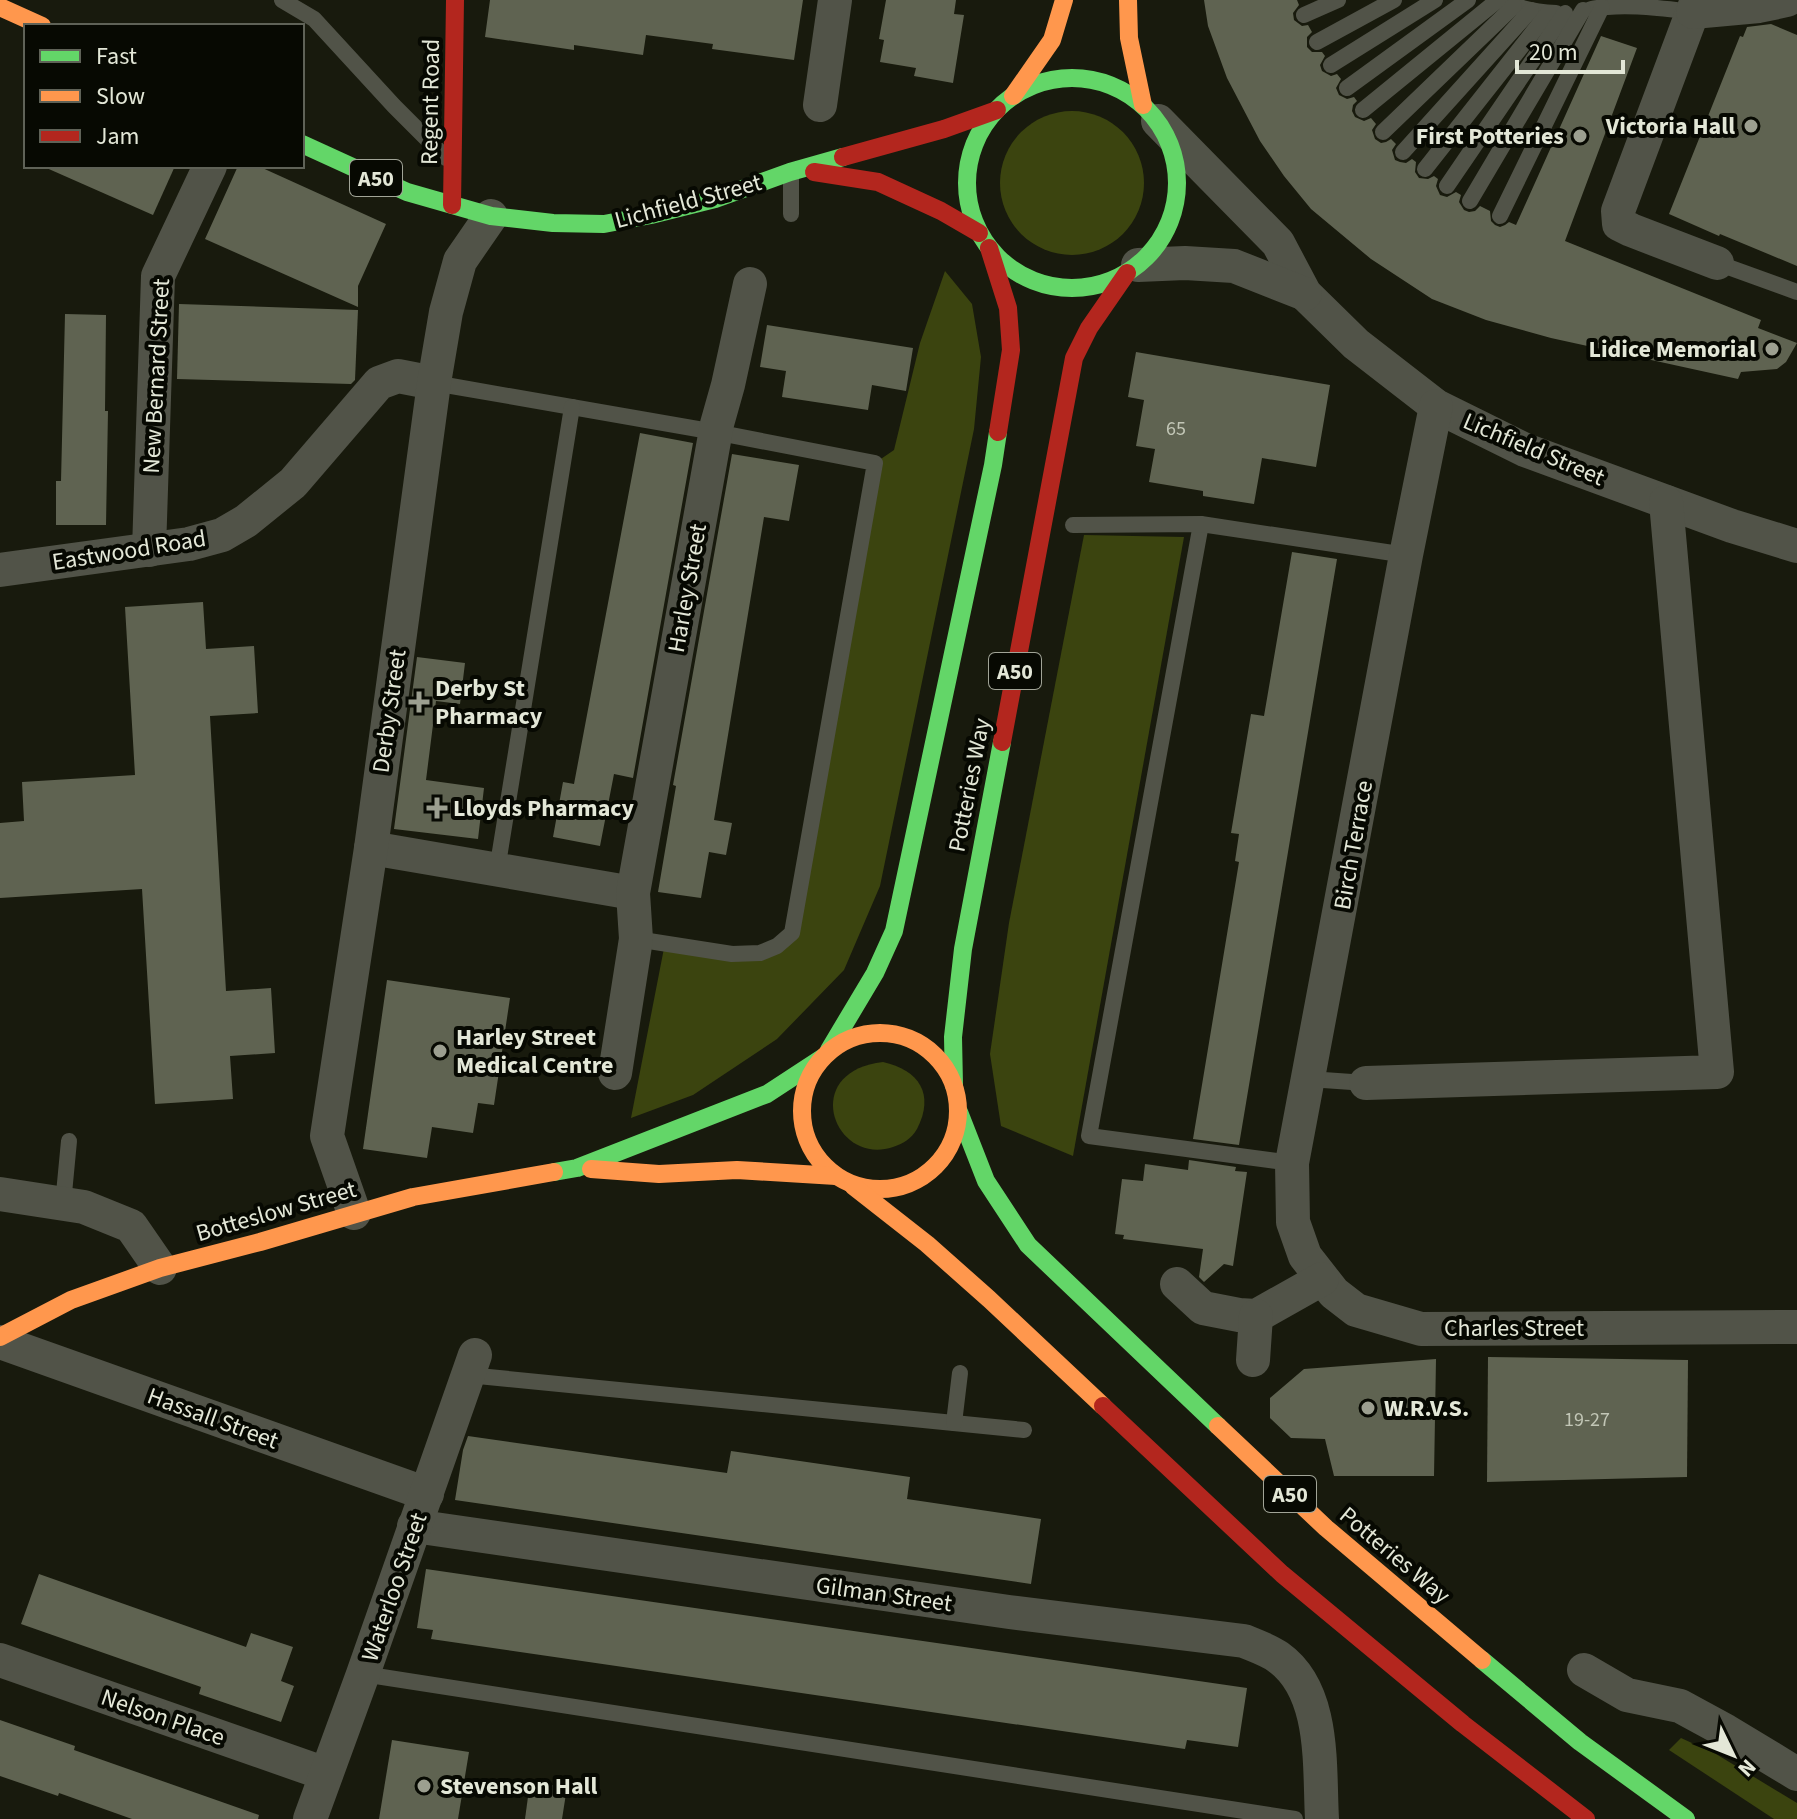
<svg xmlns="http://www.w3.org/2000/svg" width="1797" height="1819" viewBox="0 0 1797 1819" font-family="'Source Sans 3',sans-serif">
  <rect width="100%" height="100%" fill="#181a0d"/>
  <g fill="#3b440f">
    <circle cx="1072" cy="183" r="72"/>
    <path d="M945 271 972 304 981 357 974 429 880 886 844 970 777 1039 693 1095 631 1118 665 943 760 953 792 933 875 463 894 450 920 343Z"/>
    <path d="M1084 535 1184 537 1073 1156 1001 1126 990 1054 1009 923Z"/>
    <path d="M883 1062C919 1070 935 1094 917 1129 911 1139 904 1143 893 1147 835 1167 798 1072 883 1062Z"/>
    <path d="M1681 1738 1716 1754 1797 1803V1819H1774L1669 1750Z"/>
  </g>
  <g fill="#5f6351">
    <path d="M490 0H803L794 60 712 49 713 44 646 35 643 55 574 45V50L485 37Z"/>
    <path d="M886 0H956L954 14 964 15 953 83 914 76 916 68 880 62 884 40 879 39Z"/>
    <path d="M1204 0H1297L1299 5 1293 13 1294 20 1302 26 1308 25 1312 32 1307 37V47L1312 52H1322L1325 56 1320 65 1322 71 1331 76 1337 74 1341 79 1336 88 1339 95 1347 99 1354 97 1357 101 1353 105 1352 111 1355 117 1364 121 1371 118 1376 124 1372 130 1375 139 1381 143 1386 142 1391 139 1396 144 1392 150 1395 160 1400 162 1406 163 1412 159 1416 162 1415 172 1419 178 1428 179 1434 176 1438 179 1436 186 1440 195 1447 197 1456 192 1461 195 1459 202 1464 210 1469 212 1475 211 1480 206 1490 211 1491 221 1495 225 1500 227 1505 225 1509 222 1516 225 1601 36 1637 48 1565 241 1761 320 1758 328 1797 343 1786 362 1777 369 1741 372 1738 379 1551 338 1486 320 1432 299 1371 259 1311 209 1284 176 1260 141 1227 78 1208 26Z"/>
    <path d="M1771 24 1797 35V266L1720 234 1719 236 1669 214 1740 36 1743 37 1747 27Z"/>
    <path d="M42 166H175L153 215Z"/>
    <path d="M238 166H258L386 224 358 286V307L205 239Z"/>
    <path d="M179 304 358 310 355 380 351 384 177 379Z"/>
    <path d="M65 314 106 315 105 411H108L106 525H56V481H61Z"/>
    <path d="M767 325 913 348 906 391 872 385 868 410 782 397 786 371 760 367Z"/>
    <path d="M1136 352 1330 385 1316 467 1262 458 1254 504 1203 496V491L1149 482 1155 449 1136 446 1144 400 1128 397Z"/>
    <path d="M640 433 693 443 633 778 614 774 600 846 553 837 563 782 574 784Z"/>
    <path d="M732 454 799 465 789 521 764 517 714 820 732 823 726 855 709 852 701 898 658 892 676 786 673 785Z"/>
    <path d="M1292 552 1337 559 1239 1145 1193 1139 1239 862 1235 861 1239 834 1231 833 1251 714 1264 716Z"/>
    <path d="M203 602 206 649 254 646 258 713 210 716 226 991 271 988 275 1053 230 1056 233 1099 155 1104 142 889 0 898V823L24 821 22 782 135 775 125 607Z"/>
    <path d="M417 657 465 663 460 704 436 701 426 780 484 788 478 839 394 829Z"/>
    <path d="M387 980 510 998 494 1105 478 1103 473 1133 432 1127 427 1158 363 1149Z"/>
    <path d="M1189 1160 1236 1167 1235 1171 1247 1172 1233 1266 1224 1264 1204 1282 1199 1277 1203 1249 1123 1239 1124 1235 1115 1234 1122 1179 1143 1181 1145 1164 1188 1170Z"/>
    <path d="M1488 1357 1688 1360 1687 1477 1487 1482Z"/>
    <path d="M1436 1359 1434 1476H1334L1325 1439 1291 1438 1270 1418V1398L1304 1369Z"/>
    <path d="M468 1436 727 1473 731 1451 910 1477 907 1499 1041 1519 1031 1584 455 1500 463 1450Z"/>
    <path d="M426 1569 1247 1688 1238 1747 1187 1740 1185 1749 431 1639 433 1630 417 1628Z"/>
    <path d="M39 1574 246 1647 251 1633 293 1647 281 1681 294 1686 281 1722 199 1694 201 1687 21 1624Z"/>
    <path d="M0 1720 75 1746 74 1750 259 1815 258 1819H132L59 1793 58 1796 0 1776Z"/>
    <path d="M392 1740 469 1752 458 1819H379Z"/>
    <path d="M530 1782 567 1787 562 1819H525Z"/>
  </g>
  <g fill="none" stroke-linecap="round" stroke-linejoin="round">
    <g stroke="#515348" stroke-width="16">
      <path d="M282 0 314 19 394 106 446 158"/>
      <path d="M1501 0C1519 9 1536 12 1556 13"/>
      <path d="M1591 9C1624 3 1659 8 1693 12"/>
      <path d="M1304 15 1338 0"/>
      <path d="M1317 42 1394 0"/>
      <path d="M1331 65 1435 0"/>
      <path d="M1347 88 1468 0"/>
      <path d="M1363 110 1498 0"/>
      <path d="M1383 132 1514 6"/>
      <path d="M1403 152 1531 10"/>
      <path d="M1425 169 1548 13"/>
      <path d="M791 174V214"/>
      <path d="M1447 186 1565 13"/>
      <path d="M1470 201 1583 10"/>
      <path d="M1500 216 1602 7"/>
      <path d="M1717 263 1797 292"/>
      <path d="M434 383 715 432 875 463 792 933 777 946 760 953 732 954 636 939"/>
      <path d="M1201 524 1089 1136 1292 1163"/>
      <path d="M1073 525 1201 524 1406 555"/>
      <path d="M497 870 572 407"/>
      <path d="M1309 1079 1366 1083"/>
      <path d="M63 1204 69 1141"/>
      <path d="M468 1375 1024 1430"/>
      <path d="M954 1423 960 1373"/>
      <path d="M363 1674 1295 1819"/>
    </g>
    <g stroke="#515348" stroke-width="34">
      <path d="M1697 0 1618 211 1619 224 1631 230 1717 263"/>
      <path d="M1693 12 1759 6 1787 0"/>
      <path d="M820 105 835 0"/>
      <path d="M1158 121 1278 243 1305 294 1356 344 1436 406 1525 450 1732 526 1797 546"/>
      <path d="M1138 265 1185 263 1234 266 1305 294"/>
      <path d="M1436 406 1406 555 1292 1163 1293 1222 1305 1256 1334 1293 1356 1310 1421 1329 1797 1327"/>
      <path d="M149 550 158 276 210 166"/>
      <path d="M0 570 189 544 222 535 246 521 293 483 379 383 398 376 434 383"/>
      <path d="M371 848 633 893"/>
      <path d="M615 1073 636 939 633 893 717 424 728 385 750 284"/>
      <path d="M1366 1083 1717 1072 1666 502"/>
      <path d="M0 1194 84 1207 131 1226 160 1268"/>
      <path d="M354 1213 327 1136 371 848 434 383 446 312 460 261 491 216"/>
      <path d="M1177 1284 1203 1308 1239 1315 1256 1316 1322 1279"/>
      <path d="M0 1342 427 1494"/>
      <path d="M1253 1360 1256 1316"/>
      <path d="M414 1526 1009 1612 1244 1641C1256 1646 1268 1650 1278 1657 1326 1691 1319 1767 1322 1819"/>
      <path d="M0 1660 326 1774"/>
      <path d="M1584 1670 1627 1695 1680 1706 1726 1731 1797 1774"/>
      <path d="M310 1819 363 1674 475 1355"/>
    </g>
    <g stroke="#63d668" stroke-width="18">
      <circle cx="1072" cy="183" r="105"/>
      <path d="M302 144 407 192 491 216 553 223 604 224 651 215 715 199 790 172 843 157"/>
      <path d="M829 1050 875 973 894 931 993 465 998 432"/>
      <path d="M954 1085 953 1037 963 949 1002 742"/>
      <path d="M959 1112 986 1181 1028 1245 1218 1426"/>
      <path d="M554 1172 577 1168 767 1094 822 1058"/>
      <path d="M1482 1660 1580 1742 1686 1819"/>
    </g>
    <g stroke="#ff974d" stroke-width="18">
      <path d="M1128 0 1129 38 1143 105"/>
      <path d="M0 7 42 26"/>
      <path d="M1013 96 1052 40 1064 0"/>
      <circle cx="880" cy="1111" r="78"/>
      <path d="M591 1169 659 1174 737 1170 836 1176"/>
      <path d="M853 1186 927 1244 989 1299 1103 1406"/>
      <path d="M0 1337 71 1300 160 1268 260 1242 413 1197 554 1172"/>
      <path d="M1218 1426 1326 1528 1482 1660"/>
    </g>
    <g stroke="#b3261e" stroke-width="18">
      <path d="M843 157 944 129 997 110"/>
      <path d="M814 172 878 182 941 211 979 233"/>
      <path d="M452 205 455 0"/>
      <path d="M989 248 1008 308 1011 350 998 432"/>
      <path d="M1002 742 1074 358 1089 328 1127 273"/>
      <path d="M1103 1406 1282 1574 1463 1724 1586 1819"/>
    </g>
  </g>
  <g fill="#9c9f90" stroke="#070902" stroke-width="3">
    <circle cx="1751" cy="126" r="8"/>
    <circle cx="1580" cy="136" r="8"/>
    <circle cx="1772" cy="349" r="8"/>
    <path d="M415 690h8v8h8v8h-8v8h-8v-8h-8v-8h8z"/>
    <path d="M433 796h8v8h8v8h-8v8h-8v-8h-8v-8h8z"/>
    <circle cx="440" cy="1051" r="8"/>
    <circle cx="1368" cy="1408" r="8"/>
    <circle cx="424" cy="1786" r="8"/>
  </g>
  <g text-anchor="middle" stroke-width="8" stroke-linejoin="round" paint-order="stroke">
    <g font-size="20" fill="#c2c6b6">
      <text x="1176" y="435">65</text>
      <text x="1587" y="1426">19-27</text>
    </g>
    <g fill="#070902" stroke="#a1a497" stroke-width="2">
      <rect x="350" y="160" width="52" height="36" rx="6"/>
      <rect x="989" y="653" width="52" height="36" rx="6"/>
      <rect x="1264" y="1476" width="52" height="36" rx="6"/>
    </g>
    <g font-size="22" font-weight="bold" fill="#e3e7d7">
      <text x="376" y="186">A50</text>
      <text x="1015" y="679">A50</text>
      <text x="1290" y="1502">A50</text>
    </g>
    <g font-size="24" fill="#e3e7d7" stroke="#070902">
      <text transform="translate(430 102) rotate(-89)" y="8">Regent Road</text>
      <text transform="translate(688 201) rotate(-15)" y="8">Lichfield Street</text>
      <text transform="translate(156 376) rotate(-87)" y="8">New Bernard Street</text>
      <text transform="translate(1534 449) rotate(23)" y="8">Lichfield Street</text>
      <text transform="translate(129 550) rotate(-9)" y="8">Eastwood Road</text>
      <text transform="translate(687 588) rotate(-80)" y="8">Harley Street</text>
      <text transform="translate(389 711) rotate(-82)" y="8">Derby Street</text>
      <text transform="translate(969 785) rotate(-79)" y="8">Potteries Way</text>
      <text transform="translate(1353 845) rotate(-80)" y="8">Birch Terrace</text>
      <text transform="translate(276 1211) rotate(-16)" y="8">Botteslow Street</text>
      <text x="1514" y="1336">Charles Street</text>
      <text transform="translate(213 1418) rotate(20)" y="8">Hassall Street</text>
      <text transform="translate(1395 1555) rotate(40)" y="8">Potteries Way</text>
      <text transform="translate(394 1587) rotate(-71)" y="8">Waterloo Street</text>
      <text transform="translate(884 1594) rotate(8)" y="8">Gilman Street</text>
      <text transform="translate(163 1717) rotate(19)" y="8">Nelson Place</text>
    </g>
    <g font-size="24" font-weight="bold" fill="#e3e7d7" stroke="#070902" text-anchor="start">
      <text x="1735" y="134" text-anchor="end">Victoria Hall</text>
      <text x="1564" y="144" text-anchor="end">First Potteries</text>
      <text x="1756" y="357" text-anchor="end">Lidice Memorial</text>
      <text x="435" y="696">Derby St<tspan x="435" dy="28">Pharmacy</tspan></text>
      <text x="453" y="816">Lloyds Pharmacy</text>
      <text x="456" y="1045">Harley Street<tspan x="456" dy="28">Medical Centre</tspan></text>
      <text x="1384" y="1416">W.R.V.S.</text>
      <text x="440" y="1794">Stevenson Hall</text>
    </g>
  </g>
  <rect x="24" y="24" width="280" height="144" fill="#070902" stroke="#5f6257" stroke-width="2"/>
  <rect x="40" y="50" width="40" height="12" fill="#63d668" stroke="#5f6257" stroke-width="2"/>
  <text x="96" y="64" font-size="24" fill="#e3e7d7">Fast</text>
  <rect x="40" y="90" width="40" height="12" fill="#ff974d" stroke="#5f6257" stroke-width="2"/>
  <text x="96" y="104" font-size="24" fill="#e3e7d7">Slow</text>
  <rect x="40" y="130" width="40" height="12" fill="#b3261e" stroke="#5f6257" stroke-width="2"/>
  <text x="96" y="144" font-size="24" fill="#e3e7d7">Jam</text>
  <g transform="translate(1733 1755) rotate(133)" stroke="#070902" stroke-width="6" paint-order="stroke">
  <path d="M0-6L14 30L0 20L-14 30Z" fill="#e3e7d7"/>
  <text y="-12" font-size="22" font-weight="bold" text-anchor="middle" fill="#e3e7d7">N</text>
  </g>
  <path d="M1517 60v12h106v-12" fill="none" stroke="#e3e7d7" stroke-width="4"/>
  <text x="1529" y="60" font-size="24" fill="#e3e7d7" stroke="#070902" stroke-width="6" paint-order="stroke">20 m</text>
</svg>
